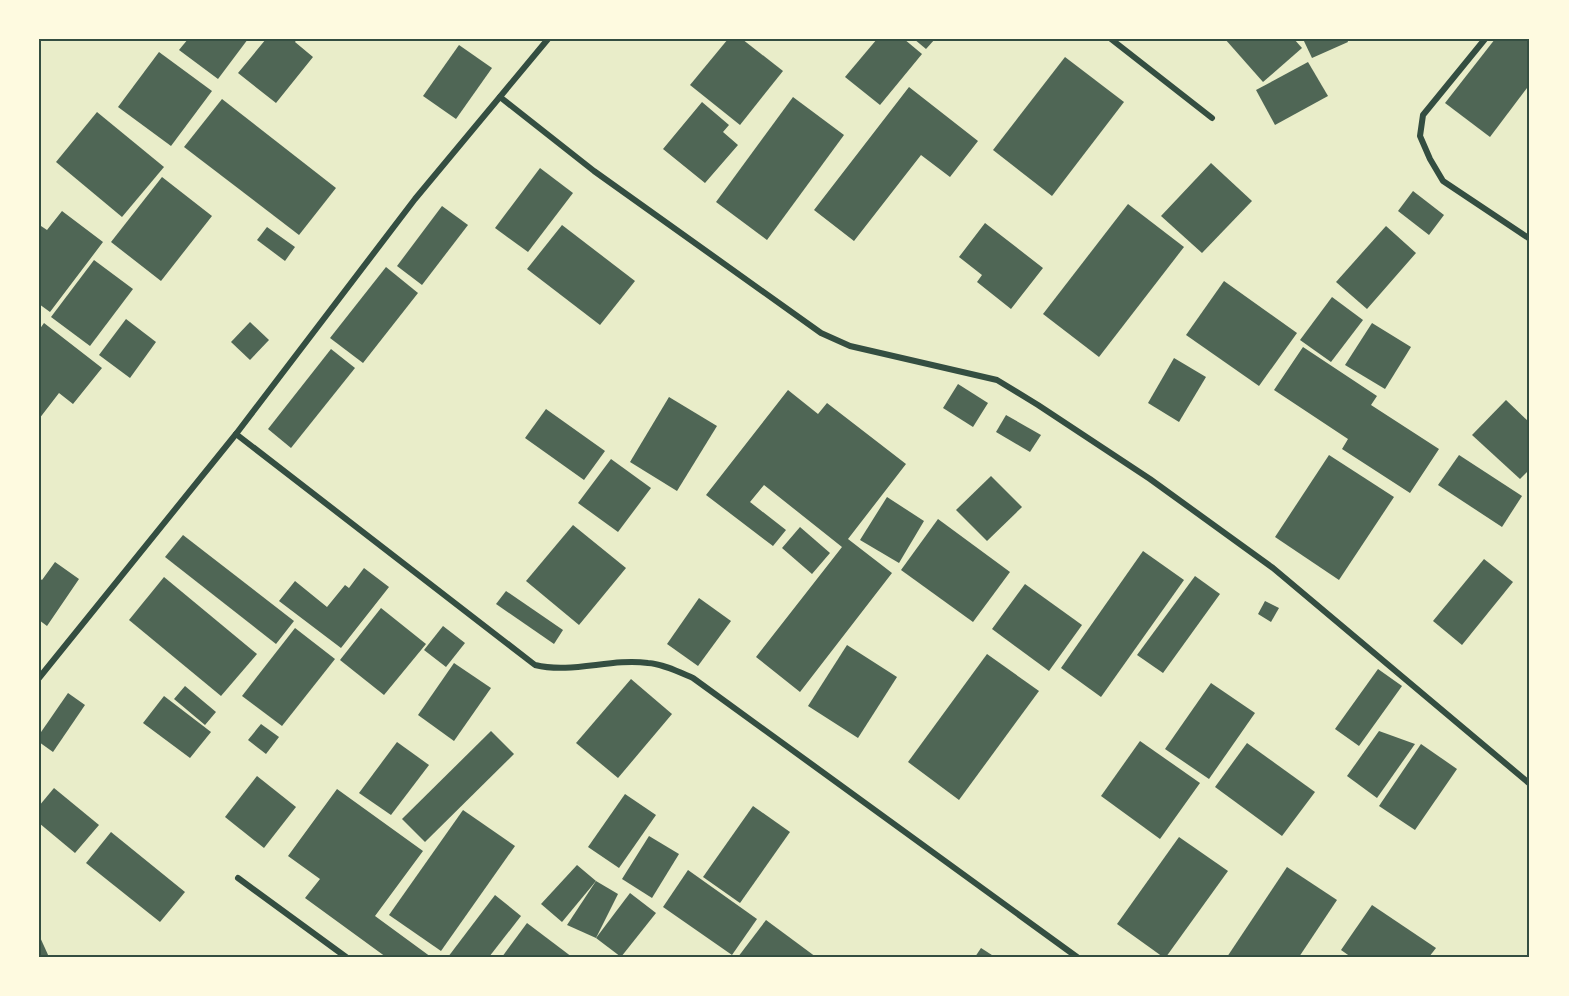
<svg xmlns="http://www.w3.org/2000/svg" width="1569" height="996" viewBox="0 0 1569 996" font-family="'DM Sans',sans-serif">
  <rect width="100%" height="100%" fill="#e9edc9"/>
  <g fill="#4f6655">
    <path d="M188 39H248L218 79 179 50Z"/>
    <path d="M266 39H297L295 42 313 57 276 103 238 73Z"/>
    <path d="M728 39H742L783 71 740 125 690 85Z"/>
    <path d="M877 39H904L922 54 880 105 845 77Z"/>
    <path d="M914 39H935L926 49Z"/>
    <path d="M1225 39H1294L1302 48 1263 82Z"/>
    <path d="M1303 39H1347L1348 42 1312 58Z"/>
    <path d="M1495 39H1530V84L1490 137 1445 103Z"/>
    <path d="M459 45 492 68 456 119 423 96Z"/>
    <path d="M159 52 212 91 171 146 118 107Z"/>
    <path d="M1065 57 1124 102 1052 196 993 150Z"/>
    <path d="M1308 62 1328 96 1275 125 1256 90Z"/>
    <path d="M909 87 978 141 950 177 921 155 854 241 814 210Z"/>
    <path d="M793 97 844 135 767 240 716 202Z"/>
    <path d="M222 99 336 188 299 235 184 147Z"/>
    <path d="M702 102 729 125 723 132 738 145 705 183 663 149Z"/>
    <path d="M97 112 164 167 122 217 56 162Z"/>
    <path d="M1211 163 1252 201 1202 253 1161 216Z"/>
    <path d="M540 168 573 193 528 252 495 228Z"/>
    <path d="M162 177 212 216 161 281 111 242Z"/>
    <path d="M1413 191 1444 215 1429 235 1398 211Z"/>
    <path d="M1128 204 1184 247 1099 357 1043 314Z"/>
    <path d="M442 206 468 225 422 285 397 266Z"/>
    <path d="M62 211 103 242 50 312 39 304V228L41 226 47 230Z"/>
    <path d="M985 223 1043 268 1011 309 977 282 982 275 959 257Z"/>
    <path d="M562 225 635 281 600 325 527 269Z"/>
    <path d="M1386 226 1416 253 1367 309 1336 282Z"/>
    <path d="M267 227 295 247 285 261 257 240Z"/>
    <path d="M94 260 133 289 90 346 51 317Z"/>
    <path d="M386 267 418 293 363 363 330 338Z"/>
    <path d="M1224 281 1297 333 1259 386 1186 335Z"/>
    <path d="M1332 297 1363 320 1331 362 1300 340Z"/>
    <path d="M126 319 156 342 130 378 99 355Z"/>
    <path d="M250 322 269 340 250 360 231 342Z"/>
    <path d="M44 323 102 368 73 404 59 393 39 419V330Z"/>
    <path d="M1372 323 1411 347 1385 389 1345 365Z"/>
    <path d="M1303 347 1377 396 1371 405 1439 449 1410 493 1342 449 1348 439 1274 390Z"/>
    <path d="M331 349 355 368 291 448 268 429Z"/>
    <path d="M1174 358 1206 377 1179 422 1148 403Z"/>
    <path d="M958 384 988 403 973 427 943 408Z"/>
    <path d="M788 390 818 414 827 403 906 464 848 539 892 573 800 692 756 657 842 547 764 485 750 502 786 530 773 546 706 495Z"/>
    <path d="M669 397 717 426 677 491 630 462Z"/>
    <path d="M1506 400 1530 423V469L1520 479 1472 435Z"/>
    <path d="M546 409 605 451 584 480 525 438Z"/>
    <path d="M1006 415 1041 435 1030 452 996 432Z"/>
    <path d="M1329 455 1394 497 1339 580 1275 537Z"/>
    <path d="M1459 455 1522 496 1502 527 1438 485Z"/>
    <path d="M611 459 651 488 618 532 578 503Z"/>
    <path d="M991 476 1022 507 987 541 956 510Z"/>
    <path d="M887 497 924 521 899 563 860 540Z"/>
    <path d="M938 519 1010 572 973 622 901 570Z"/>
    <path d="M573 525 626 568 579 625 526 581Z"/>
    <path d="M800 527 830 553 812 574 782 548Z"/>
    <path d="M183 535 294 621 276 644 165 557Z"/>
    <path d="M1143 551 1184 580 1101 697 1061 668Z"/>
    <path d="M1484 559 1513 582 1462 645 1433 621Z"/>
    <path d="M55 562 79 579 47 626 39 620V578L42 580Z"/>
    <path d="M364 568 389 587 341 648 279 601 295 581 327 607 345 585 349 588Z"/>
    <path d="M1195 576 1220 594 1163 673 1137 655Z"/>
    <path d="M164 577 257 654 221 696 129 620Z"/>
    <path d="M1025 584 1082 625 1049 671 992 629Z"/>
    <path d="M506 591 563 630 554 644 496 604Z"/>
    <path d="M699 598 731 621 698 666 667 644Z"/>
    <path d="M1265 601 1279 608 1271 622 1258 614Z"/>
    <path d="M381 608 426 644 384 695 340 660Z"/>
    <path d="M443 626 465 643 446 667 424 650Z"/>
    <path d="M295 628 335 659 282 726 242 696Z"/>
    <path d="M847 645 897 677 858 738 808 706Z"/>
    <path d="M987 654 1039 691 959 800 908 762Z"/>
    <path d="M454 663 491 688 454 741 418 715Z"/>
    <path d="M1378 669 1402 686 1359 746 1335 729Z"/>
    <path d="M631 679 672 714 618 778 576 743Z"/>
    <path d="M1211 683 1255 713 1209 779 1165 749Z"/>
    <path d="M185 686 216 712 205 725 174 699Z"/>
    <path d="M68 693 85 705 53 752 39 742V735Z"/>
    <path d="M164 696 211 732 190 758 143 723Z"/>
    <path d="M261 724 279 737 266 754 248 740Z"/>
    <path d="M491 731 514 754 425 842 402 819Z"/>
    <path d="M1379 731 1415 744 1377 798 1347 776Z"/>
    <path d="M1140 741 1200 783 1160 839 1101 796Z"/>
    <path d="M397 742 429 765 391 815 359 793Z"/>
    <path d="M1247 743 1315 792 1282 836 1215 787Z"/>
    <path d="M1421 744 1457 769 1415 830 1379 806Z"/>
    <path d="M257 776 296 807 264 848 225 817Z"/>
    <path d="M54 788 99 825 75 853 39 823V806Z"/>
    <path d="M337 789 423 851 375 916 431 957H386L305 898 320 879 288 856Z"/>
    <path d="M625 794 656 815 619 868 588 847Z"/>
    <path d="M753 806 790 832 740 903 703 877Z"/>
    <path d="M463 810 515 846 441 951 389 915Z"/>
    <path d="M111 832 185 892 160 922 86 863Z"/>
    <path d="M649 836 679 854 652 898 622 879Z"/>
    <path d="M1179 837 1228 871 1166 957H1163L1117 924Z"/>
    <path d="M577 865 596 881 562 922 541 904Z"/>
    <path d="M1287 867 1337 900 1299 957H1227Z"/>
    <path d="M688 870 757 919 732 955 663 907Z"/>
    <path d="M596 881 618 894 596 938 567 925Z"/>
    <path d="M630 893 656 913 621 957 596 938Z"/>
    <path d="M495 895 521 916 489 957H448Z"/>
    <path d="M1372 905 1436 948 1429 957H1351L1341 950Z"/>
    <path d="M766 920 816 957H738Z"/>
    <path d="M527 923 572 957H502Z"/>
    <path d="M39 935 49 957H39Z"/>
    <path d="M981 948 995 957H975Z"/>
  </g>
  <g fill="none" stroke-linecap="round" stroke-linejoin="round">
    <g stroke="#344e41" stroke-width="6">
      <path d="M1111 39 1212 118"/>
      <path d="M1485 39 1423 115 1420 136 1430 159 1443 181 1530 239"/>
      <path d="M500 97 594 171 821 333 850 346 997 380 1038 405 1150 479 1273 568 1530 784"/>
      <path d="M236 434 535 665C572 674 610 658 648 663 663 664 679 672 693 678L1077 957"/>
      <path d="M39 678 236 434 415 199 548 39"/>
      <path d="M238 878 346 957"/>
    </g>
  </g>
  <rect width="1569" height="996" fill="none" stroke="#fefae0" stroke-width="81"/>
  <rect x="40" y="40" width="1488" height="916" fill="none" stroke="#344e41" stroke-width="2"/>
</svg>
